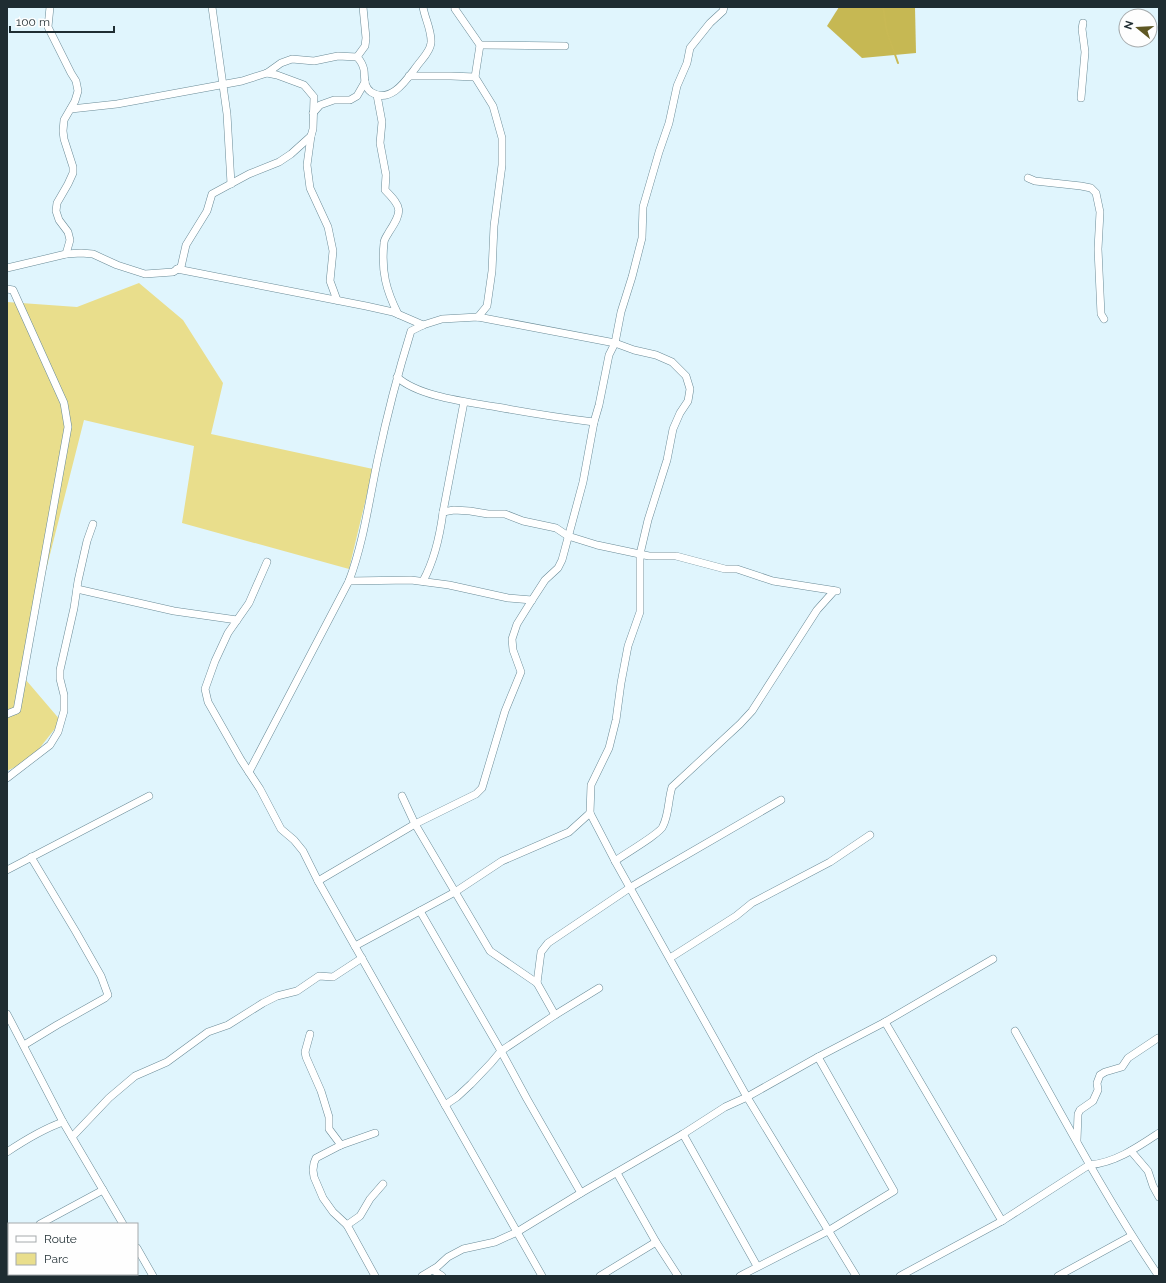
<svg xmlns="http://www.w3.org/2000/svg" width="1166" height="1283" viewBox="0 0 1166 1283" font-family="Raleway,sans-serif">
  <rect width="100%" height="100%" fill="#e0f5fd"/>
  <path fill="#e9de8c" d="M139 283 183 320 223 383 211 434 373 469 349 569 182 523 194 446 84 420 20 673 61 721 31 759 7 771V302L77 307Z"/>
  <path fill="#c6b853" d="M839 7H915L916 53 862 58 827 26Z"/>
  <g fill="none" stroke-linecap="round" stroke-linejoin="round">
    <path stroke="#c8b954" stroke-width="2" d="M883 7 887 32 898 63"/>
    <g stroke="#6a8b97" stroke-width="8">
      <g id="minor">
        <path d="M50 7 48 27 71 73 76 81 78 91 75 101 64 120 63 131 64 139 73 167V173L68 184 57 203 56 211 59 220 68 232 70 240 66 254"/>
        <path d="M212 7 227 114 231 184"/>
        <path d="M455 9 480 45 475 77 493 106 502 138V165L494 226 492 271 487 306 478 317"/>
        <path d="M480 45 565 46"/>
        <path d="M357 57 365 46 366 38 363 7"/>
        <path d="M409 76H451L475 77"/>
        <path d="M377 95 382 122 380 143 386 175 385 190C402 207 403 211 389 232 387 236 384 239 384 243 381 271 386 290 398 314"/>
        <path d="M1081 98 1085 52 1082 29 1083 23"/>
        <path d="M71 109 117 104 242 81 267 73 281 63 292 59 314 61 338 56 357 57C360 60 363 65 364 70 365 78 363 86 371 92 391 105 407 79 417 66 422 59 430 52 431 43 432 31 425 19 423 7"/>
        <path d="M313 113 320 105 334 100H350L357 96 365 82"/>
        <path d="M311 136 307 165 310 188 328 227 333 251 330 281 337 300"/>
        <path d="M1028 178 1035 181 1081 186 1091 188 1096 193 1100 212 1098 249 1101 314 1104 319"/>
        <path d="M7 268 66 254 81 253 93 254 117 265 145 274 173 272 181 267 186 245 207 211 212 194 249 174 279 162 291 154 311 136 313 129 314 97 304 85 277 75 267 73"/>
        <path d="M177 269 366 306 393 312 423 325"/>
        <path d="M7 289 13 290 64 403 68 427 17 710 7 714"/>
        <path d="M397 377C419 397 468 402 497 407 530 413 562 418 594 422"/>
        <path d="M443 512 464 402"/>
        <path d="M267 562 249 603 228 633 215 661 205 689 208 702 241 760 260 789 281 829 294 840 303 851 318 881 542 1276"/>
        <path d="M349 581 411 580 449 585 508 598 532 600"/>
        <path d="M423 581C434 561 440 535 443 512L454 510 470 511 488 514H505L523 521 556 528 568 536 597 545 649 556H676L725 569H737L773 581 837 591"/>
        <path d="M77 589 174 611 237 620"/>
        <path d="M249 772 349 581C364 541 369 500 378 458 387 415 398 373 411 331L423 325 442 319 478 317 615 343 634 350 656 355 672 362 686 376 690 389 688 401 680 413 673 429 667 460 648 520 640 554V612L628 646 621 683 616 720 609 748 591 785 590 813 615 861 747 1097 856 1276"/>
        <path d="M7 778 50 745 58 732 64 711V695L60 679V670L74 608 78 581 87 541 93 524"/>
        <path d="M402 796 415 824 490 951 537 983"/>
        <path d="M615 861C623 855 661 833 663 826 669 814 668 800 672 787L740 724 752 711 817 610 834 591"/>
        <path d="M7 870 149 796"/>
        <path d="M318 881 415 824 476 794 482 788 505 711 521 672 513 650 512 639 517 624 532 600 545 580 558 568 562 560 583 482 594 422 599 405 609 355 615 343 621 312 632 277 642 238 643 207 659 152 669 123 677 86 687 63 690 48 710 23 723 11 724 7"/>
        <path d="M420 911 501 1051 527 1099 581 1193"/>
        <path d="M355 946 455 892 502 861 569 832 590 813"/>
        <path d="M670 958 736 916 752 903 830 862 870 835"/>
        <path d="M7 1014 63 1122 123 1224"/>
        <path d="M555 1015 537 983 541 952 548 943 631 887 781 800"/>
        <path d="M885 1022 1002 1221"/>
        <path d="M1015 1031C1061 1113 1105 1197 1158 1275"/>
        <path d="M310 1034 305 1052 306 1057 321 1091 329 1117V1129L341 1145"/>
        <path d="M24 1045 57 1025 105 998 108 995 101 976 76 932 31 857"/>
        <path d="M445 1105 457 1097 471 1084 491 1063 501 1051 555 1015 599 988"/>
        <path d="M683 1134 757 1266"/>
        <path d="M72 1137 109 1098 135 1076 167 1062 208 1032 228 1025 263 1003 277 996 297 991 319 976 333 977 362 958"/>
        <path d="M1077 1140 1078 1114 1080 1110 1093 1101 1098 1090 1097 1083 1100 1075 1105 1072 1122 1067 1128 1058 1158 1038"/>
        <path d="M1131 1151 1148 1171 1153 1186 1159 1197"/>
        <path d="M7 1152C25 1140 43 1129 63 1122"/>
        <path d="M617 1173 656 1242 678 1276"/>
        <path d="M40 1224 103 1190"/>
        <path d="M347 1225 333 1212 323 1198 314 1177 313 1170 314 1163 316 1158 341 1145 375 1133"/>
        <path d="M7 1244 9 1243"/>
        <path d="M137 1248 153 1276"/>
        <path d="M433 1270 442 1276"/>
        <path d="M62 1274 64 1276"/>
        <path d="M375 1276 347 1225 360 1216 370 1199 383 1184"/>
        <path d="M422 1276 437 1267 448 1257 463 1249 495 1242 517 1232 581 1193 683 1134 725 1107 747 1097 818 1057 885 1022 993 959"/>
        <path d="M600 1276 656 1242"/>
        <path d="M740 1276 828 1231 894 1191 818 1057"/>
        <path d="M900 1276 1002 1221 1089 1165C1115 1163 1138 1147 1159 1133"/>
        <path d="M1058 1276 1131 1236"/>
      </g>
    </g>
    <use href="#minor" stroke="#fff" stroke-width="7"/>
  </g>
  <rect width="1166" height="1283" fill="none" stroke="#1f2d32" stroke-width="16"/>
  <rect x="8" y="1223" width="130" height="52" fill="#fefefe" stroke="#a5aaac"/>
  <rect x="16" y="1236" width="20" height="6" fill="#ffffff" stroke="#a5aaac"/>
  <text x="44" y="1243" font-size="12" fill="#1f2d32">Route</text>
  <rect x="16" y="1253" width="20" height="12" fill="#e9de8c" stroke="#a5aaac"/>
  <text x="44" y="1263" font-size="12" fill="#1f2d32">Parc</text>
  <g transform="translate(1138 28) rotate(288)"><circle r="19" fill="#fefefe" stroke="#a5aaac"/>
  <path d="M0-3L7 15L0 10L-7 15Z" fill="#5e5723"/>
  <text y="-6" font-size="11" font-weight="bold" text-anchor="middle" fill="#1f2d32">N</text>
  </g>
  <path d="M10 26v6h104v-6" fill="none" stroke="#1f2d32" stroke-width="2"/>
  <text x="16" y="26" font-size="12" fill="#1f2d32" stroke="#fefefe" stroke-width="3" paint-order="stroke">100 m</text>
</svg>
